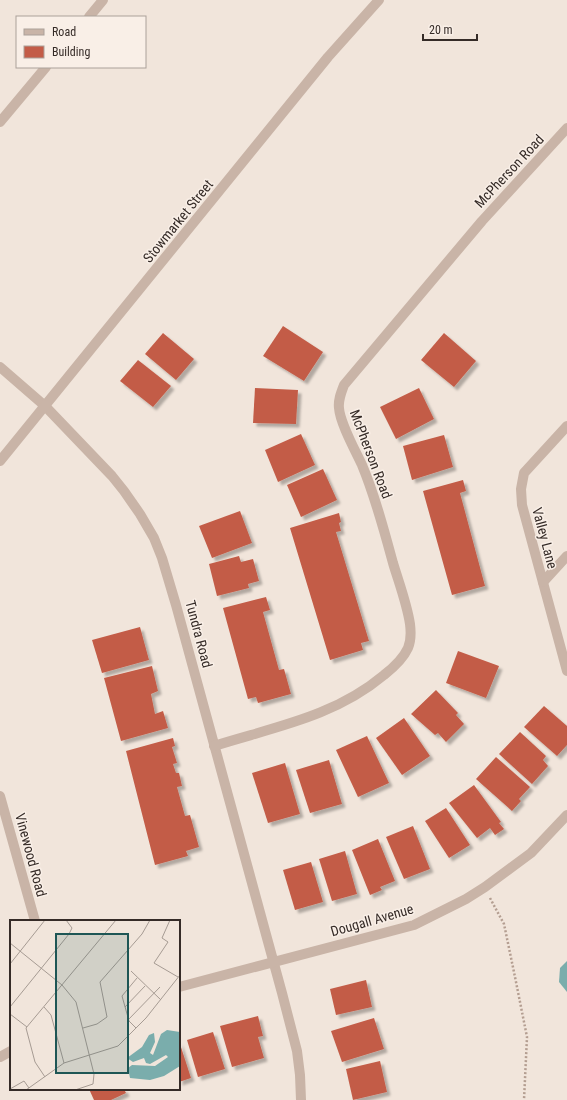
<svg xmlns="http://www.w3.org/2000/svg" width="567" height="1100" viewBox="0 0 567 1100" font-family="'Roboto Condensed',sans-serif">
  <defs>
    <filter id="shadow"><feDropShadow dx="3.5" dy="3.5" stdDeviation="1" flood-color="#0004"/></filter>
  </defs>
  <rect width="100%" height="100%" fill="#f1e5db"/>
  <path fill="#7aadac" d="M567 961V992L559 982 560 968Z"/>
  <g fill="#c35c47" filter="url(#shadow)">
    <path d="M283 326 323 352 304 381 263 356Z"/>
    <path d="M163 333 194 359 176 380 145 354Z"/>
    <path d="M444 333 476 361 454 387 421 360Z"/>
    <path d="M138 360 171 386 153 407 120 381Z"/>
    <path d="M255 388 298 390 296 424 253 423Z"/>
    <path d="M419 388 434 419 396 439 380 407Z"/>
    <path d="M301 434 315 465 278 482 265 450Z"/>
    <path d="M444 435 453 467 412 480 403 446Z"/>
    <path d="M323 469 337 500 301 517 287 485Z"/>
    <path d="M463 480 466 491 460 493 485 586 452 595 423 491Z"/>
    <path d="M240 511 252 543 212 558 199 526Z"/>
    <path d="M339 513 341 522 339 523 341 531 336 532 369 641 361 643 363 650 330 660 290 528Z"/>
    <path d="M239 556 241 562 253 559 259 581 248 584 249 588 217 596 209 564Z"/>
    <path d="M266 597 270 610 263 612 279 670 284 669 291 694 258 703 256 697 248 699 223 608Z"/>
    <path d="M140 627 149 660 102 673 92 640Z"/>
    <path d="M458 651 499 666 486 698 446 683Z"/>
    <path d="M152 666 158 691 151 694 155 714 163 711 168 728 121 741 104 678Z"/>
    <path d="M436 690 458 713 456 715 464 724 446 742 438 733 435 735 411 714Z"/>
    <path d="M544 706 567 726V745L557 756 524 727Z"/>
    <path d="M404 718 430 756 402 775 376 738Z"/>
    <path d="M520 732 546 756 543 760 548 766 532 784 499 754Z"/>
    <path d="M367 736 389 783 358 797 336 750Z"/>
    <path d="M173 738 175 746 172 747 177 763 173 764 176 773H179L182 786 177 787 185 816 190 815 199 847 186 851 188 856 155 865 126 751Z"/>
    <path d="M496 757 530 787 519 799 521 801 512 811 476 779Z"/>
    <path d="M329 760 342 804 310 813 296 770Z"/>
    <path d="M285 763 300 814 268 823 252 773Z"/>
    <path d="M474 785 501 822 499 823 504 829 495 835 490 828 477 838 449 803Z"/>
    <path d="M446 808 470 845 449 858 425 821Z"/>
    <path d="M413 826 430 869 404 879 386 837Z"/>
    <path d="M378 839 395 881 380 887 382 890 370 895 352 850Z"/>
    <path d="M345 851 357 894 332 901 319 859Z"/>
    <path d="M311 862 323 902 295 910 283 870Z"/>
    <path d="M366 980 372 1007 336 1015 330 989Z"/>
    <path d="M258 1016 263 1036 258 1037 264 1058 232 1067 220 1026Z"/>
    <path d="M374 1018 384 1049 342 1062 331 1031Z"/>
    <path d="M213 1032 225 1069 198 1077 187 1040Z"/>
    <path d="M179 1041 191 1078 179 1082Z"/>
    <path d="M380 1061 387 1092 353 1100 346 1069Z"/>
    <path d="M89 1089H124L126 1093 111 1100H94Z"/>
  </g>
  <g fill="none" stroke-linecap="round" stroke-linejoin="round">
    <path stroke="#b49e91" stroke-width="2.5" stroke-dasharray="2 2" stroke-linecap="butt" d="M490 898 504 924 515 977 527 1037 524 1100"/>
    <g stroke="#c9b4a7" stroke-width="10">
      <path d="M89 17 103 0"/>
      <path d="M0 122 46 67"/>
      <path d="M0 367 45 406 112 476 124 491 140 514 154 538 162 558 176 605 282 993 297 1051 300 1075 301 1100"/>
      <path d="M567 426 524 473 521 489 522 505 567 671"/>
      <path d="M0 461 328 57 379 0"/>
      <path d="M543 582 567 556"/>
      <path d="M214 746C274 727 334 717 384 675 393 668 403 659 408 648 411 641 411 632 410 624 407 604 399 583 393 563 384 530 375 496 362 465 355 450 340 423 339 408 338 400 341 393 344 385L482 221 567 128"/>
      <path d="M0 796 35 921"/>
    </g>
    <g stroke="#c9b4a7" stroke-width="10">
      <path d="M179 987 414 925 466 899 485 887 531 853 567 815"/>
      <path d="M0 1057 11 1051"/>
    </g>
  </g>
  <g text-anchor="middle" stroke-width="3" stroke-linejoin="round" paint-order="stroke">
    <g font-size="14" fill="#352b27" stroke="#f9efe7">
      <text transform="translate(509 171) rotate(-47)" y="5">McPherson Road</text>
      <text transform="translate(178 221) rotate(-51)" y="5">Stowmarket Street</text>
      <text transform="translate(371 454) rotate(69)" y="5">McPherson Road</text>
      <text transform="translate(545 538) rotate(75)" y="5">Valley Lane</text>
      <text transform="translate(199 634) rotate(75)" y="5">Tundra Road</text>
      <text transform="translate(31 855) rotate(75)" y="5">Vinewood Road</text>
      <text transform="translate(372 920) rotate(-16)" y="5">Dougall Avenue</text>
    </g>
  </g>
  <g transform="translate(10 920)">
    <rect width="170" height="170" fill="#f1e5db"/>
    <path d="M157 110 170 112V146L154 156 140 160 120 158 118 148 122 145 145 146 158 137 156 135 140 144 136 143 134 138 123 142 117 138 132 127 139 115 144 113 145 122 140 133 143 135 151 114Z" fill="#7aadac"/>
    <path fill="none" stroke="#a69b93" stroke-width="1" d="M160 0 152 18 158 22 144 43 168 57M0 23 52 65 66 82 84 154 83 164 65 170M0 44 35 0M121 51 151 80M0 87 59 14 62 8 56 0M34 87 41 95 54 143M115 87 135 66M0 94 17 107M118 100 150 67M73 108 87 104 97 97 90 62 132 14 140 0M126 108 119 101 112 76 127 58M35 157 25 142 16 108 106 0M0 169 14 161 19 168M16 170 54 143 108 126 136 98 170 55"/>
    <path fill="#1e5655" fill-opacity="0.15" stroke="#1e5655" stroke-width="2" d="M46 14H118V153H46Z"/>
    <rect width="170" height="170" fill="none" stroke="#352b27" stroke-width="2"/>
  </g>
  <rect x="16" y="16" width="130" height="52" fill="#f9efe7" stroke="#aba19a"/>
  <rect x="24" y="29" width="20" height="6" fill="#c9b4a7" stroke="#aba19a"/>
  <text x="52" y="36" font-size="12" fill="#352b27">Road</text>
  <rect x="24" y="46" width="20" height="12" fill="#c35c47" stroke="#aba19a"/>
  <text x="52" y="56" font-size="12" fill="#352b27">Building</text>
  <path d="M423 34v6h54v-6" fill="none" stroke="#352b27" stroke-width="2"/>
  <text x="429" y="34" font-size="12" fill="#352b27" stroke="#f9efe7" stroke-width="3" paint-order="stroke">20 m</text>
</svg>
